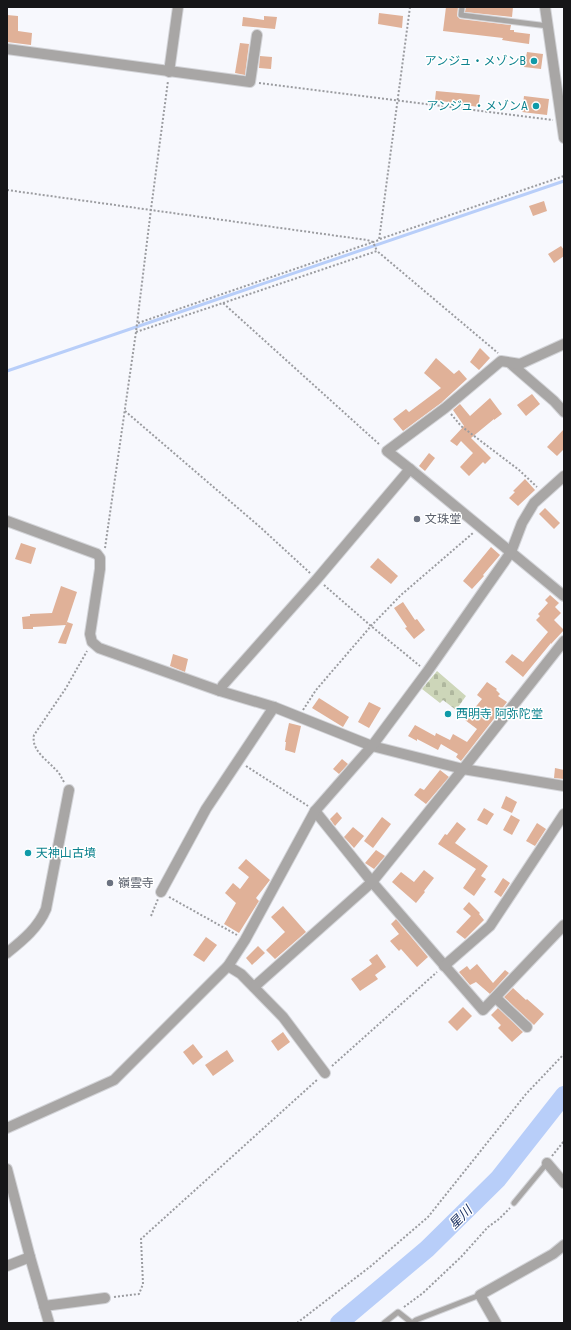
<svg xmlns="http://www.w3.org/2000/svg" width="571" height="1330" viewBox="0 0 571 1330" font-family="'Roboto Condensed','Noto Sans JP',sans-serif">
  <defs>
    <pattern id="cemetery-stones" width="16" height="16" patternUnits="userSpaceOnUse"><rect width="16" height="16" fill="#cdd6b9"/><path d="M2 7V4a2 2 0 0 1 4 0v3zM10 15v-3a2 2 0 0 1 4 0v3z" fill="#afb79e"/></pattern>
  </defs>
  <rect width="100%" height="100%" fill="#f7f8fd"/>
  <path fill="url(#cemetery-stones)" d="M437 671 466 696 456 710 443 700 440 703 422 689Z"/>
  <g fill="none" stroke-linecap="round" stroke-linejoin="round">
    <path stroke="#b8cef9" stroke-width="3" d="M7 371 564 181"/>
    <path stroke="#b8cef9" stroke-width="18" d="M339 1323 427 1249 498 1179 564 1095"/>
  </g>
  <g fill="#e0b198">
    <path d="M446 7H458L457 16 460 19 511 25 510 30H514V32L530 34 529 44 502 40 503 38 443 31Z"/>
    <path d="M466 7H513L512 17 465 12Z"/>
    <path d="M379 13 403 16 402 28 378 24Z"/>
    <path d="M7 15 18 16V31L32 33 31 45 7 42Z"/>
    <path d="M264 16 277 17 275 29 242 26 243 17 264 20Z"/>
    <path d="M240 43 249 44 245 75 235 73Z"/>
    <path d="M527 52 543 54 541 69 524 67Z"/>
    <path d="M260 56 272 57 271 69 259 68Z"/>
    <path d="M436 91 480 95 478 107 435 100Z"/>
    <path d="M524 96 549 99 547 115 522 112Z"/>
    <path d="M544 201 547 211 533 216 529 206Z"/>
    <path d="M561 246 564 250V256L554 263 548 254Z"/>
    <path d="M480 348 490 358 479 370 470 362Z"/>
    <path d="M436 358 454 374 459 370 467 379 441 403 403 431 393 419 406 409 409 412 441 388 424 373Z"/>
    <path d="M532 394 540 404 526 416 517 405Z"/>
    <path d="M490 398 502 414 494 420V419L471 438 491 458 485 464 483 462 469 476 460 467 473 453 461 441 457 446 450 441 464 426 453 410 460 404 470 416Z"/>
    <path d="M564 429V449L557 456 547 447Z"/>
    <path d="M429 453 435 458 425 471 419 466Z"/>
    <path d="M525 479 535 490 518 506 509 498 515 492 513 491Z"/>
    <path d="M545 508 560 523 554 529 539 514Z"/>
    <path d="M21 543 36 548 31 564 15 559Z"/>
    <path d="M491 547 500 555 483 575 484 576 472 589 463 581Z"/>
    <path d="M378 558 398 576 391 584 370 567Z"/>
    <path d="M61 586 77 592 66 625 33 627V629H23L22 617 30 616V614L52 613Z"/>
    <path d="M550 595 559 603 555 607 561 613 554 620 564 630 551 644V643L523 677 505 662 512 654 523 662 548 632 536 620 540 616 538 614 548 603 545 600Z"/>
    <path d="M403 602 415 620 417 619 425 630 414 639 405 628 407 627 394 608Z"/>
    <path d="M67 622 73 624 66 644 58 643Z"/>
    <path d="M173 654 188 659 185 672 170 666Z"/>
    <path d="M487 682 497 689 496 690 500 694 498 696 507 702 461 761 456 757 458 754 441 744 438 750 417 739V741L408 736 415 725 435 736 436 733 450 740 453 734 467 742 477 729 465 720 482 699 477 695Z"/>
    <path d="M319 698 349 717 343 727 312 708Z"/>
    <path d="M369 702 381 708 369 728 358 722Z"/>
    <path d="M289 723 301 726 295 753 285 750 286 742H285Z"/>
    <path d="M342 759 348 764 339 774 333 769Z"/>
    <path d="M555 768 564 770V779L554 778Z"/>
    <path d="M440 770 449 777 426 804 414 795 420 788 424 790Z"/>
    <path d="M506 796 517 802 512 813 501 808Z"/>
    <path d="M484 808 494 814 487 825 477 820Z"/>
    <path d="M337 812 342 818 335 826 330 819Z"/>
    <path d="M511 815 520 820 512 835 503 830Z"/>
    <path d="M382 817 391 824 373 848 364 841Z"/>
    <path d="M457 822 466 829 455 843 488 866 481 876 486 879 474 896 463 888 476 869 438 844 445 834 447 835Z"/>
    <path d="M537 823 546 829 535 846 526 841Z"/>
    <path d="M353 827 364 836 354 848 344 837Z"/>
    <path d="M376 850 385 856 374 869 365 863Z"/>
    <path d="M246 859 270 880 256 898 259 901 239 933 224 924 236 903 225 893 233 883 240 889 249 877 238 868Z"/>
    <path d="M424 870 434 878 424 891 425 892 416 903 392 882 401 872 414 882Z"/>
    <path d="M503 878 510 883 501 897 494 892Z"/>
    <path d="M469 902 480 913 479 914 484 920 465 939 456 932 471 916 463 909Z"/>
    <path d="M283 906 306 932 275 959 266 950 285 932 271 917Z"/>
    <path d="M396 919 428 957 417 967 401 949 399 951 390 941 399 934 391 924Z"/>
    <path d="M206 937 217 945 204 962 193 955Z"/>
    <path d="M258 946 265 953 252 965 246 958Z"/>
    <path d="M377 954 386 967 375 975 378 979 360 991 351 979 372 964 369 960Z"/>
    <path d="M477 964 493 983 505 970 509 973 490 994 476 982 470 985 459 972 467 966 470 970Z"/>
    <path d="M513 988 526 1000 527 999 544 1014 534 1025 504 997Z"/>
    <path d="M463 1007 472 1016 457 1031 448 1022Z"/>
    <path d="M498 1008 523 1032 512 1042 498 1028 501 1025 491 1015Z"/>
    <path d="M283 1032 290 1042 278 1051 271 1041Z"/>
    <path d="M193 1044 203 1057 193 1065 183 1052Z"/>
    <path d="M227 1050 234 1061 213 1076 205 1065Z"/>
  </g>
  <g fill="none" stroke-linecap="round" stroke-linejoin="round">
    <g stroke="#d3d4d8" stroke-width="7">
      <g id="lane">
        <path d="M462 7 461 15 548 26"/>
        <path d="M514 1203 547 1163"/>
        <path d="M384 1323 398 1312 412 1323"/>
        <path d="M412 1323 416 1320 480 1295"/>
      </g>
    </g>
    <g stroke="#d3d4d8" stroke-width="12">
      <g id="street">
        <path d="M545 7 564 138"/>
        <path d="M7 49 250 82 257 35"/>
        <path d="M169 72 178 7"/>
        <path d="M510 363 554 401 564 412"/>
        <path d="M410 469 387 451 445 408 501 361 520 364 564 344"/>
        <path d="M7 521 97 554 100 558V569L90 634 92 642 99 648 220 691 274 707"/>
        <path d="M220 691 223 685 317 579 410 469 564 596"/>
        <path d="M315 811 372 882 483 1010 564 925"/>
        <path d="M161 892 206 809 274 707 372 746 463 769 564 786"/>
        <path d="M7 953C23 940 38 928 46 909L69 790"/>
        <path d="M228 966 241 974 283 1017 325 1073"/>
        <path d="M444 966 490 926 564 814"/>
        <path d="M254 987 372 882 463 769 564 641"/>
        <path d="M496 998 527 1027"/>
        <path d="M7 1128 114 1080 228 966 245 940 315 811 372 746 427 672 511 552 522 523 534 503 564 476"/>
        <path d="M547 1163 564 1183"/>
        <path d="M7 1169 30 1257 49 1323"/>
        <path d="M7 1266 30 1257"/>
        <path d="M44 1306 105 1298"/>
        <path d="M496 1323 480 1295 553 1254 564 1245"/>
      </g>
    </g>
    <g stroke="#9b9ca0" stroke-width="2" stroke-dasharray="2 2" stroke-linecap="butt">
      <path d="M259 83 553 120"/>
      <path d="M7 190 367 240 373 242 377 251"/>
      <path d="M380 239 564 176"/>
      <path d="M223 303 377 251 498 353"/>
      <path d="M138 323 379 240 410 7"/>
      <path d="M136 332 223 303 380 445"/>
      <path d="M125 411 260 527 310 573"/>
      <path d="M451 414 461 426 519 470 537 487"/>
      <path d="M105 548 136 332 151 209 168 81"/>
      <path d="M324 585 371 626 420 666"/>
      <path d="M303 710 316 690 371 626 401 595 473 533"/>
      <path d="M246 766 308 806"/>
      <path d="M64 782C61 777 59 772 55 769 46 759 31 750 34 735L66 688 87 651"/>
      <path d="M169 897 237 935"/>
      <path d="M151 916 158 899"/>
      <path d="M332 1066 437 972"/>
      <path d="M552 1156 564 1141"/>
      <path d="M114 1297 139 1294 143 1284 141 1239 318 1079"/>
      <path d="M404 1307 423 1293 461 1257 488 1227 499 1219 510 1208"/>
      <path d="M297 1323 371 1266 428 1217 526 1094 564 1054"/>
    </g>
    <use href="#lane" stroke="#a8a6a5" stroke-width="5"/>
    <use href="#street" stroke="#a8a6a5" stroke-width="10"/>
  </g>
  <g fill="#0f9aa8" stroke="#fff" stroke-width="1.5">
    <circle cx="534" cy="61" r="4"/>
    <circle cx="536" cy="106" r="4"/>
    <circle cx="448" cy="714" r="4"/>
    <circle cx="28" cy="853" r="4"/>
  </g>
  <g fill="#6b7280" stroke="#fff" stroke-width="1.5">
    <circle cx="417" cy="519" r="4"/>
    <circle cx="110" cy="883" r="4"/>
  </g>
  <g text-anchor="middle" stroke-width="3" stroke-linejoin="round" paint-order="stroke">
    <g font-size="12" fill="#0d838f" stroke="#fff" text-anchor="end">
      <text x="526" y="65">アンジュ・メゾンB</text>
      <text x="528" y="110">アンジュ・メゾンA</text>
      <text x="456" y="718" text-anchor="start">西明寺 阿弥陀堂</text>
      <text x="36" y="857" text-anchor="start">天神山古墳</text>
    </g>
    <g font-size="12" fill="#5b616d" stroke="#fff" text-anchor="start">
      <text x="425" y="523">文珠堂</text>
      <text x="118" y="887">嶺雲寺</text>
    </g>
    <g font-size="13" font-style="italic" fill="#182e61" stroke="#fff">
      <text transform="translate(460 1217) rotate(-45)" y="5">星川</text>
    </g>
  </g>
  <rect width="571" height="1330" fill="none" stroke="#161618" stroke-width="16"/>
</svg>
